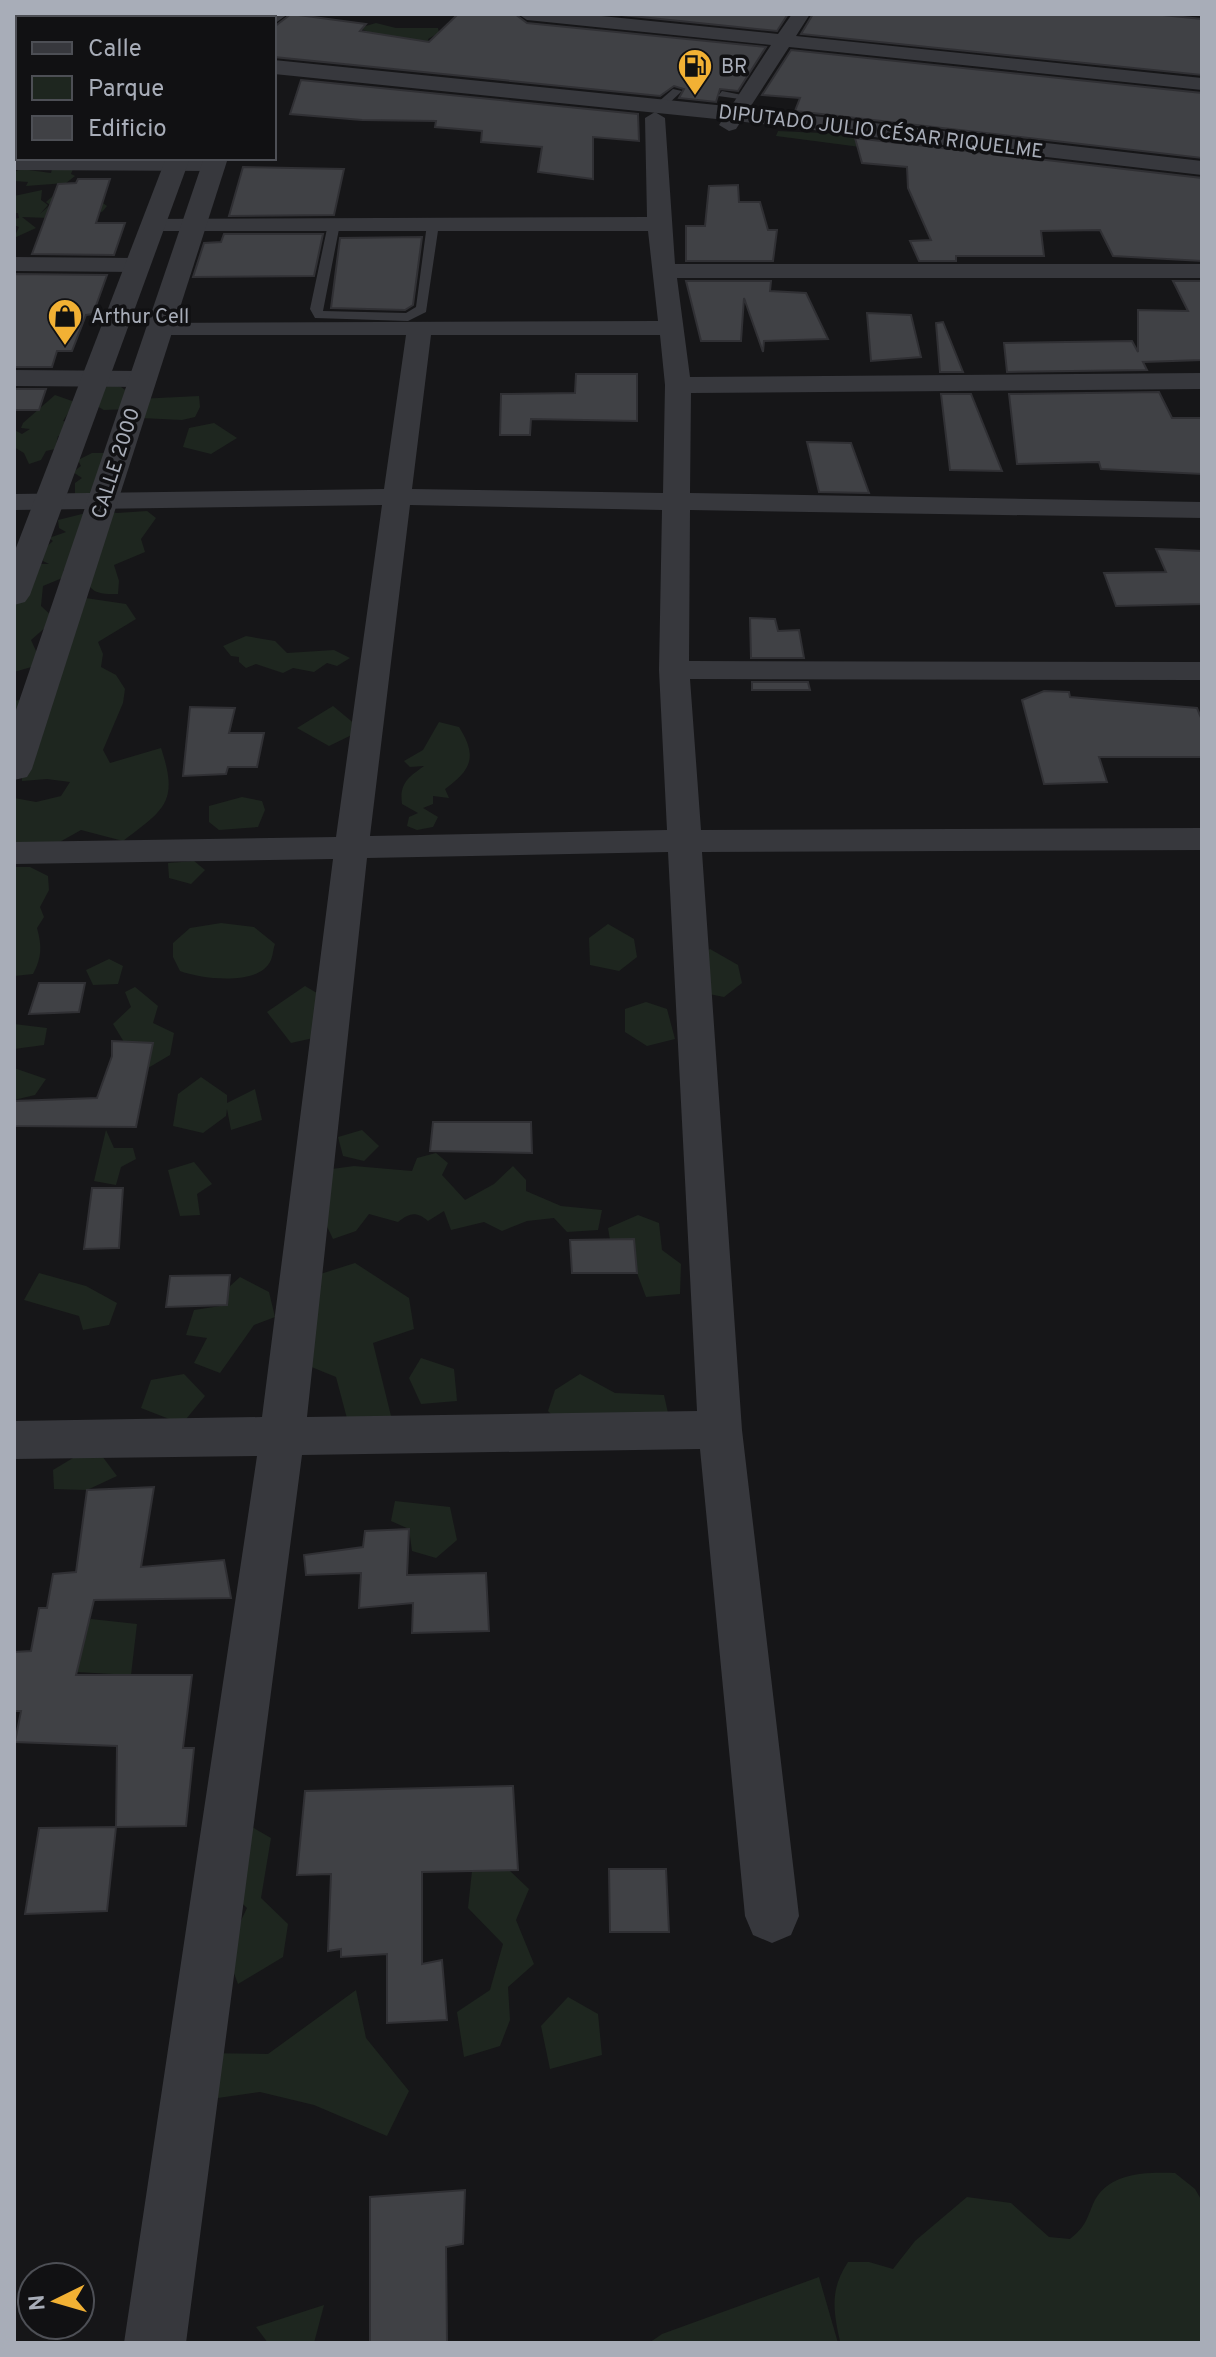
<svg xmlns="http://www.w3.org/2000/svg" width="1216" height="2357" viewBox="0 0 1216 2357" font-family="Overpass,sans-serif">
  <rect width="100%" height="100%" fill="#161618"/>
  <g fill="#1e261f">
    <path d="M376 23 396 28H438L439 33 428 39 430 44 383 38 359 28Z"/>
    <path d="M778 131 843 134 916 147 868 148 776 136Z"/>
    <path d="M21 169 51 173 52 169H73L71 174 75 176 66 183 26 186 28 182 14 181V172Z"/>
    <path d="M42 190 41 200 48 205 40 214 50 205 46 202 54 195 100 201 107 206 102 212 88 208 49 218 22 217 36 228 14 238 19 227 14 225V219L19 218 18 213H14V196Z"/>
    <path d="M105 384 121 387 138 399 199 396 200 407 195 417 182 420 141 418 129 409 104 410 91 403Z"/>
    <path d="M55 395 75 402 63 421 69 422 63 435 58 436 55 449 46 451 41 460 29 464 24 453 14 447V430L22 434 30 429 21 428 23 423Z"/>
    <path d="M214 423 237 438 211 454 183 447 189 428Z"/>
    <path d="M92 453H108L101 500 75 494V483L82 478 73 472 81 466 78 460Z"/>
    <path d="M98 510 117 513 147 511 156 518 141 539 145 552 114 565 119 581 118 594C88 595 92 588 76 566L63 570 67 576 43 586 41 606 55 619 31 640 42 664 14 672V595L39 564H49L43 561 44 549 53 541 49 538 66 532 59 528 58 520Z"/>
    <path d="M72 596 126 604 136 619 98 642 103 654 101 667 116 675 125 689 123 703 103 750 110 763 161 748C179 802 165 809 123 841L81 830 49 848 14 844V798L36 802 61 796 70 782 47 779 22 781V768L14 764V701L24 699Z"/>
    <path d="M246 636 275 641 287 653 334 650 350 658 337 666 327 663 314 672 293 668 283 673 256 664 246 668 239 662V657L231 656 223 646Z"/>
    <path d="M333 706 362 730 329 746 297 728Z"/>
    <path d="M439 722 459 727C478 757 471 770 445 789L449 798 433 796V804L423 808 438 817 433 827 417 830 407 826 409 817 418 813 402 804C399 783 409 777 424 766L410 767 404 761 423 750Z"/>
    <path d="M242 797 262 801 265 810 258 827 219 830 209 822V806Z"/>
    <path d="M194 861 205 870 191 884 169 878 168 863Z"/>
    <path d="M14 867H30L48 876 49 890 40 907 44 917 37 928C42 946 42 957 33 974L14 976Z"/>
    <path d="M221 923 254 927 275 944C273 949 273 957 270 962 257 986 201 979 180 971L173 957V943L190 928Z"/>
    <path d="M608 924 634 939 637 957 619 971 590 965 589 938Z"/>
    <path d="M710 949 738 965 742 983 724 997 694 991 691 963Z"/>
    <path d="M109 959 123 966 118 984 93 985 86 970Z"/>
    <path d="M305 986 322 996 318 1037 291 1043 267 1012Z"/>
    <path d="M135 987 158 1006 153 1023 174 1033 170 1055 148 1068 153 1043 124 1042 113 1024 131 1007 125 992Z"/>
    <path d="M646 1002 667 1009 675 1039 647 1046 625 1032V1009Z"/>
    <path d="M14 1024 47 1028 44 1045 14 1049Z"/>
    <path d="M14 1068 46 1079 35 1095 14 1100Z"/>
    <path d="M201 1077 227 1095V1103L255 1089 262 1120 231 1130 227 1109 226 1116 203 1133 173 1126 178 1094Z"/>
    <path d="M106 1130 114 1148H133L136 1159 121 1167 116 1185 94 1181Z"/>
    <path d="M362 1130 379 1146 364 1161 343 1156 338 1137Z"/>
    <path d="M436 1153 448 1163 442 1175 465 1200 494 1184 513 1166 526 1180V1191L561 1206 602 1210 598 1230 567 1232 554 1218 527 1221 502 1231 484 1222 451 1230 444 1211 428 1221C416 1211 410 1213 398 1222L369 1214 356 1231 333 1239 319 1210 332 1169 354 1166 412 1171 417 1158Z"/>
    <path d="M194 1162 212 1184 197 1194 200 1215 180 1216 168 1170Z"/>
    <path d="M638 1215 659 1223 662 1250 681 1264 680 1294 646 1297 637 1273 634 1239 610 1240 608 1228Z"/>
    <path d="M355 1263 409 1298 414 1329 373 1343 392 1420 349 1426 336 1377 309 1366 311 1277Z"/>
    <path d="M39 1273 86 1286 117 1303 109 1325 83 1330 79 1316 24 1300Z"/>
    <path d="M240 1277 269 1292 275 1317 254 1325 220 1373 194 1363 207 1338 186 1335 194 1310 227 1305 229 1287Z"/>
    <path d="M421 1358 454 1369 457 1401 421 1404 409 1378Z"/>
    <path d="M184 1374 205 1396 182 1424 141 1408 151 1380Z"/>
    <path d="M580 1374 615 1393 664 1395 672 1431 570 1433 548 1411 555 1390Z"/>
    <path d="M102 1456 117 1476 87 1490 54 1489 53 1470 73 1458Z"/>
    <path d="M395 1501 450 1507 457 1540 436 1558 412 1551 409 1529 391 1521Z"/>
    <path d="M91 1619 137 1624 131 1675 76 1672 66 1651Z"/>
    <path d="M245 1823 271 1838 261 1898 288 1924 283 1957 238 1984 226 1952 247 1908 227 1889Z"/>
    <path d="M509 1870 529 1889 516 1920 534 1964 508 1987 510 2020 500 2046 464 2057 457 2012 490 1990 503 1944 468 1908 472 1871Z"/>
    <path d="M356 1990 366 2038 409 2091 387 2136 314 2105 260 2092 204 2100 196 2053 268 2054Z"/>
    <path d="M568 1997 598 2014 602 2055 550 2069 541 2026Z"/>
    <path d="M1175 2173 1195 2189 1202 2201V2343L840 2341C833 2310 830 2289 848 2262H869L893 2269 915 2241 967 2197 1011 2203 1049 2237 1070 2239C1085 2227 1086 2221 1093 2204 1107 2172 1146 2172 1175 2173Z"/>
    <path d="M819 2277 838 2343H649L662 2334Z"/>
    <path d="M324 2305 314 2343H268L256 2327Z"/>
  </g>
  <g fill="#404145" stroke="#303034" stroke-width="2">
    <path d="M291 14 366 24 360 31 429 42 458 14H515L527 23 766 47 738 91 720 89 716 102 679 98 684 89 674 86 660 96 274 57V27Z"/>
    <path d="M612 14H788L777 31Z"/>
    <path d="M813 14H1153L1202 19V75L801 34Z"/>
    <path d="M791 50 1202 93V158L795 111 800 98 762 95Z"/>
    <path d="M301 80 638 114 639 141 593 137V179L538 172 542 147 481 142 482 131 435 127 436 121 362 120 290 114Z"/>
    <path d="M855 138 1202 178V261L1113 256 1100 230 1041 231 1044 256H956V261H919L910 241 931 240 908 188 907 167 862 163Z"/>
    <path d="M243 167 344 169 334 215 229 216Z"/>
    <path d="M78 179H110L96 223H125L114 255 32 254 58 184 76 183Z"/>
    <path d="M738 185 739 202H760L768 230H777L773 261H686V226H705L709 186Z"/>
    <path d="M224 234H323L314 276 193 277 204 243 221 242Z"/>
    <path d="M422 237 413 305 405 310 331 308 340 238Z"/>
    <path d="M14 274 107 275 93 314 86 315 72 351H57L52 367H14Z"/>
    <path d="M686 281H771L770 291 806 293 828 339 764 341 763 352 744 298 741 341H701Z"/>
    <path d="M1173 281H1202V360L1143 362 1147 370 1007 372 1004 343 1132 341 1138 352V310L1188 311Z"/>
    <path d="M867 313 911 315 921 357 871 361Z"/>
    <path d="M943 322 963 372H940L936 323Z"/>
    <path d="M576 374H637V421L531 419 530 435H500L501 394 575 393Z"/>
    <path d="M14 389H46L39 410H14Z"/>
    <path d="M1159 392 1172 418H1202V474L1101 469 1099 462 1017 464 1009 394Z"/>
    <path d="M941 394H971L1002 471 950 470Z"/>
    <path d="M807 442 851 443 869 493 819 492Z"/>
    <path d="M1156 549 1202 551V604L1116 606 1104 573 1166 572Z"/>
    <path d="M750 618 775 619 778 631 799 630 804 658H751Z"/>
    <path d="M752 682H808L810 690H752Z"/>
    <path d="M1044 691 1069 692 1070 697 1197 708 1202 720V757H1099L1107 782 1044 784 1022 700Z"/>
    <path d="M190 707 235 708 229 733H264L257 767H228L226 774 183 776Z"/>
    <path d="M39 983H85L79 1012 29 1014Z"/>
    <path d="M112 1041 153 1043 136 1127 14 1126V1101L97 1098 112 1056Z"/>
    <path d="M433 1122H531L532 1153 430 1151Z"/>
    <path d="M92 1188H123L119 1248 84 1249Z"/>
    <path d="M634 1239 637 1273H572L570 1240Z"/>
    <path d="M230 1275 227 1305 166 1307 170 1276Z"/>
    <path d="M154 1487 141 1567 224 1560 231 1598 94 1600 76 1675H192L183 1748H194L186 1826 116 1827 117 1746 15 1742 21 1711H14V1652L31 1651 39 1608H47L53 1574 76 1572 87 1490Z"/>
    <path d="M409 1529 407 1575 486 1573 489 1631 412 1633 413 1603 359 1608 361 1573 306 1575 304 1555 363 1547 365 1531Z"/>
    <path d="M513 1786 518 1870 422 1872V1964L442 1960 447 2020 387 2023V1954L341 1957V1949L328 1951 331 1874 297 1875 305 1791Z"/>
    <path d="M116 1827 107 1911 25 1914 39 1828Z"/>
    <path d="M609 1869H666L669 1932H610Z"/>
    <path d="M465 2190 463 2244 446 2247 447 2343H370V2197Z"/>
  </g>
  <g fill="none" stroke-linecap="round" stroke-linejoin="round">
    <g fill="#37383d" fill-rule="evenodd">
      <path d="M673 89 682 91 664 108H656V104Z"/>
      <path d="M722 91 752 97 747 100 718 96Z"/>
      <path d="M334 221 340 224 323 311 406 313 416 307 427 224 433 221 439 224 426 312 408 321 315 318 310 309 328 224Z"/>
    </g>
    <g fill="#37383d" fill-rule="evenodd">
      <path d="M267 14H288L274 24V18H265Z"/>
      <path d="M518 14H582L778 34 792 14H810L796 36 1202 78V90L789 47 736 129 729 131 719 125 771 45 527 20Z"/>
      <path d="M655 112 665 118 675 264H1202V278H677L690 377 1202 373V389L691 393 690 493 1202 502V518L690 510 689 661 1202 662V680L690 679 701 830 1202 828V850L702 852 742 1430 799 1916 791 1935 772 1943 753 1935 745 1916 700 1449 302 1455 186 2343H124L257 1456 14 1459V1421L262 1417 333 859 14 864V842L336 837 382 505 14 510V494L384 489 406 335H160L151 333 148 328 151 323 658 321 648 231H152L141 224 144 219 647 217 645 118ZM431 335H660L665 385 663 493 412 489ZM410 505 662 510 659 670 667 830 370 836ZM668 852 697 1411 307 1417 367 858Z"/>
      <path d="M14 158 214 159 225 165 214 171 14 170Z"/>
      <path d="M14 257 136 258 148 265 136 272 14 271Z"/>
      <path d="M14 370 143 371 156 379 143 387 14 386Z"/>
    </g>
    <g fill="#37383d" fill-rule="evenodd">
      <path d="M14 43 18 44V56L14 55Z"/>
      <path d="M274 60 736 107 1202 161V175L736 121 274 74Z"/>
      <path d="M166 158H190L30 595 25 602 14 605V553Z"/>
      <path d="M204 158H228L32 769 27 777 14 780V716Z"/>
    </g>
  </g>
  <defs>
    <g id="fuel-pin" transform="scale(1.8)"><path d="M0 17L-7.5 6A9.5 9.5 0 1 1 7.5 6Z" fill="#f2b134" stroke="#111113"/><path d="M-5.5-6h7V0h2V4h1.3V-2.5L3-4.5l.8-.8L6-3V5H2.5V1h-1V6h-7ZM-4.2-4.7v3.2H.2V-4.7Z" fill="#111"/></g>
    <g id="shop-pin" transform="scale(1.8)"><path d="M0 17L-7.5 6A9.5 9.5 0 1 1 7.5 6Z" fill="#f2b134" stroke="#111113"/><path d="M-5-2.5h2.3a2.7 3.5 0 0 1 5.4 0H5L5.5 6h-11ZM-1.5-2.5h3a1.5 2.3 0 0 0-3 0Z" fill="#111"/></g>
  </defs>
  <g fill-rule="evenodd">
    <use href="#fuel-pin" x="695" y="66"/>
    <use href="#shop-pin" x="65" y="316"/>
  </g>
  <g text-anchor="middle" stroke-width="7" stroke-linejoin="round" paint-order="stroke">
    <g font-size="20" fill="#a8adb8" stroke="#111113" text-anchor="start">
      <text x="721" y="73">BR</text>
      <text x="91" y="323">Arthur Cell</text>
    </g>
    <g font-size="20" fill="#a8adb8" stroke="#111113">
      <text transform="translate(881 131) rotate(7)" y="7">DIPUTADO JULIO CÉSAR RIQUELME</text>
      <text transform="translate(115 463) rotate(-72)" y="7">CALLE 2000</text>
    </g>
  </g>
  <rect width="1216" height="2357" fill="none" stroke="#a8adb8" stroke-width="32"/>
  <rect x="16" y="16" width="260" height="144" fill="#111113" stroke="#4d4f55" stroke-width="2"/>
  <rect x="32" y="42" width="40" height="12" fill="#37383d" stroke="#4d4f55" stroke-width="2"/>
  <text x="88" y="56" font-size="24" fill="#a8adb8">Calle</text>
  <rect x="32" y="76" width="40" height="24" fill="#1e261f" stroke="#4d4f55" stroke-width="2"/>
  <text x="88" y="96" font-size="24" fill="#a8adb8">Parque</text>
  <rect x="32" y="116" width="40" height="24" fill="#404145" stroke="#4d4f55" stroke-width="2"/>
  <text x="88" y="136" font-size="24" fill="#a8adb8">Edificio</text>
  <g transform="translate(56 2301) rotate(265)"><circle r="38" fill="#111113" stroke="#4d4f55" stroke-width="2"/>
  <path d="M0-6L14 30L0 20L-14 30Z" fill="#f2b134"/>
  <text y="-12" font-size="22" font-weight="bold" text-anchor="middle" fill="#a8adb8">N</text>
  </g>
</svg>
